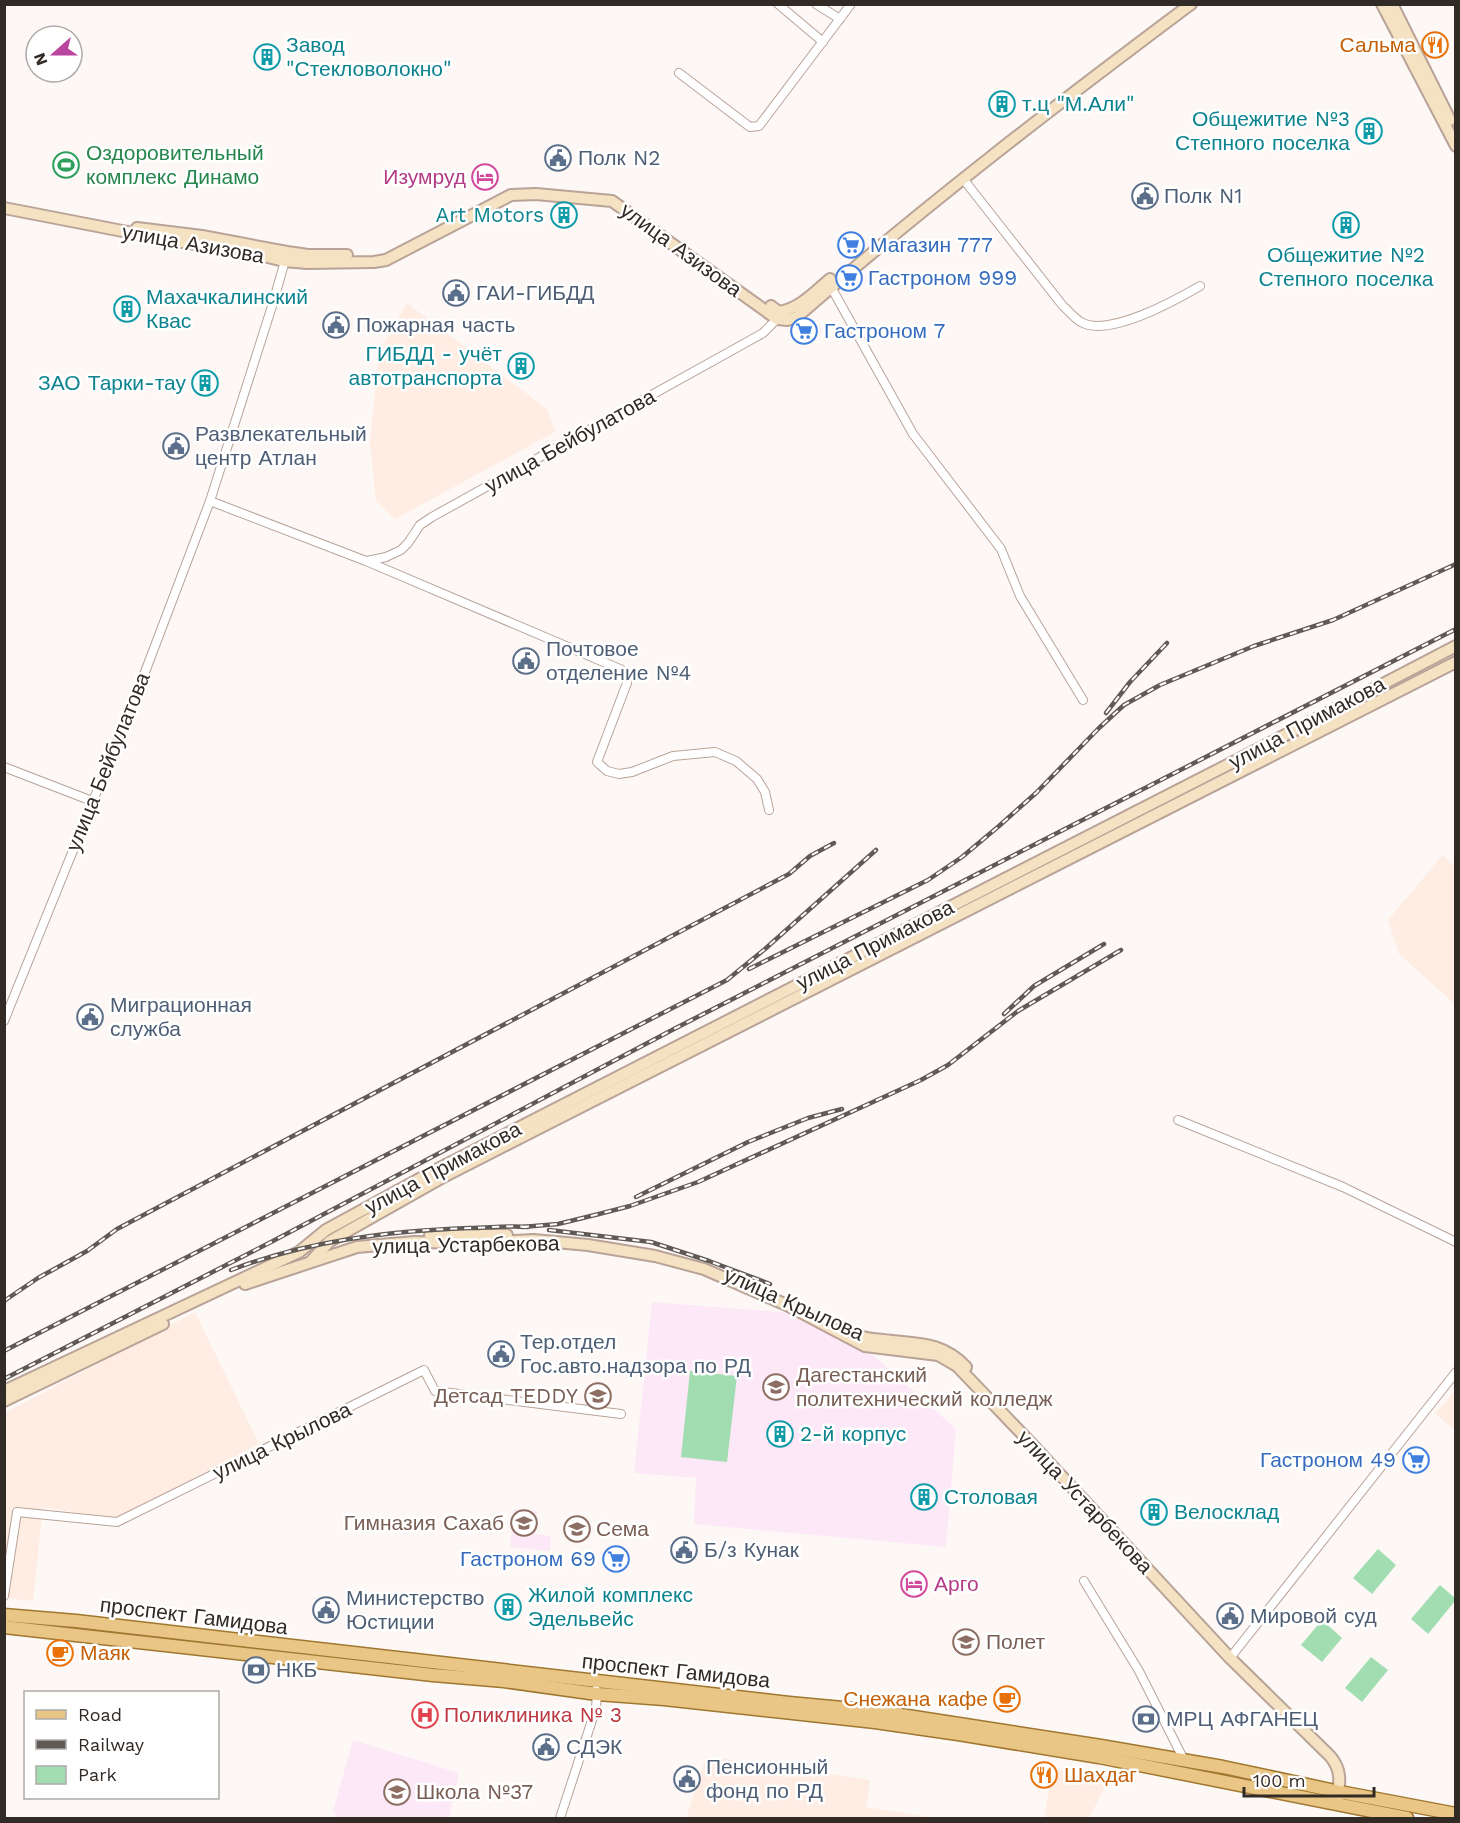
<svg xmlns="http://www.w3.org/2000/svg" width="1460" height="1823" viewBox="0 0 1460 1823" font-family="'Work Sans',sans-serif">
  <rect width="100%" height="100%" fill="#fdf8f5"/>
  <g fill="#ffece2">
    <path d="M407 303 547 409 555 432 395 519 376 501 370 443 379 353Z"/>
    <path d="M1443 855 1455 868V1004L1399 954 1388 920Z"/>
    <path d="M195 1312 259 1444 114 1519 43 1507 33 1601 5 1598V1413Z"/>
    <path d="M1455 1390V1430L1435 1414Z"/>
    <path d="M706 1756 870 1780 866 1807 935 1818H686Z"/>
    <path d="M1053 1768 1106 1785 1090 1816 1093 1818H1044Z"/>
  </g>
  <g fill="#fde8f7">
    <path d="M652 1302 794 1313 862 1345 956 1429 946 1547 694 1524 696 1478 634 1473Z"/>
    <path d="M514 1509 537 1511 535 1534 551 1536 550 1551 510 1547Z"/>
    <path d="M353 1740 459 1773 449 1818H338L333 1811Z"/>
  </g>
  <g fill="#a2ddb1">
    <path d="M690 1371 737 1376 727 1462 681 1457Z"/>
    <path d="M1378 1549 1396 1565 1372 1594 1353 1578Z"/>
    <path d="M1440 1585 1455 1598V1601L1428 1634 1411 1619Z"/>
    <path d="M1322 1620 1342 1638 1322 1662 1301 1645Z"/>
    <path d="M1371 1657 1388 1670 1362 1702 1345 1688Z"/>
  </g>
  <g fill="none" stroke-linecap="round" stroke-linejoin="round">
    <g stroke="#b9a398" stroke-width="10">
      <g id="minor">
        <path d="M778 4 823 42"/>
        <path d="M816 4 840 19"/>
        <path d="M679 73 750 127 759 126 851 4"/>
        <path d="M964 180 1063 306C1069 311 1074 318 1081 322 1108 338 1176 300 1200 286"/>
        <path d="M831 287 913 434 1001 549 1020 596 1083 700"/>
        <path d="M210 501 366 561 620 669 627 675V683L597 762 607 771 619 774 632 772 673 756 715 752 736 761 757 779 765 792 769 810"/>
        <path d="M367 561 386 557 401 550 408 543 420 525 432 517 747 342 763 333 777 319"/>
        <path d="M4 767 92 801"/>
        <path d="M4 1021 142 680 210 501 273 303 286 257"/>
        <path d="M1178 1120 1343 1187 1456 1242"/>
        <path d="M1084 1581 1139 1671 1184 1760"/>
        <path d="M4 1596 17 1512 117 1522 424 1370 435 1391 621 1414"/>
        <path d="M1230 1658 1456 1372"/>
        <path d="M560 1818 596 1708 597 1694 596 1690"/>
      </g>
    </g>
    <g stroke="#b9a398" stroke-width="14">
      <g id="secondary">
        <path d="M1382 4 1456 146"/>
        <path d="M1392 4 1450 120"/>
        <path d="M4 208 174 241 239 250 284 261 307 263 374 262 386 260 511 195 536 194 612 201 777 319 787 320 797 317C923 207 1056 105 1191 4"/>
        <path d="M137 228 202 236 287 252 308 255H347"/>
        <path d="M771 306 779 312C799 309 815 292 830 279"/>
        <path d="M430 1235H507"/>
        <path d="M312 1260 330 1241 445 1176 1456 662"/>
        <path d="M245 1284 357 1247 414 1242 474 1243 534 1240 588 1245 655 1256 704 1269 789 1306 865 1346 938 1355 957 1366 1029 1441 1230 1658 1330 1756C1342 1770 1340 1782 1337 1799"/>
        <path d="M855 1334C863 1339 873 1339 883 1340 916 1344 942 1341 966 1367"/>
        <path d="M4 1391 299 1252 326 1230 436 1170 1241 758 1456 646"/>
        <path d="M4 1401 163 1324"/>
      </g>
    </g>
    <g stroke="#9f772f" stroke-width="15">
      <g id="primary">
        <path d="M4 1615 76 1621 789 1703 875 1711 1101 1746 1223 1767 1340 1792 1456 1814"/>
        <path d="M4 1627 433 1675 504 1681 597 1694 664 1699 875 1722 958 1734 1099 1757 1407 1818"/>
      </g>
    </g>
    <use href="#minor" stroke="#fff" stroke-width="8"/>
    <use href="#secondary" stroke="#f4e2c2" stroke-width="10"/>
    <use href="#primary" stroke="#e9c686" stroke-width="12"/>
    <g stroke="#615955" stroke-width="4.5">
      <g id="rail">
        <path d="M1106 713 1130 682 1167 643"/>
        <path d="M749 969 928 880 962 857 999 826 1036 793 1099 728 1124 705 1160 685 1254 646 1333 620 1456 564"/>
        <path d="M1004 1014 1034 986 1104 944"/>
        <path d="M636 1197 748 1142 808 1118 842 1109"/>
        <path d="M522 1227 558 1224 599 1214 630 1206 698 1182 921 1080 948 1065 1018 1011 1121 950"/>
        <path d="M549 1230 651 1242 709 1261 770 1284"/>
        <path d="M231 1270C307 1241 388 1231 469 1228 488 1228 509 1225 528 1227"/>
        <path d="M4 1301 38 1278 87 1251 117 1229 789 874 810 856 834 843"/>
        <path d="M4 1351 727 980 765 949 876 850"/>
        <path d="M4 1379 271 1242 674 1029 1456 629"/>
      </g>
    </g>
    <use href="#rail" stroke="#fff" stroke-width="2" stroke-dasharray="7" stroke-linecap="butt"/>
  </g>
  <defs>
    <g id="restaurant-ring" transform="scale(1.35)"><circle r="9.5" fill="#fff" stroke="#e8710a" stroke-width="1.5"/><path d="M-5-6h1v4h1v-4h1v4h1v-4h1v5L-1.5 .5V6h-2V.5L-5-1ZM5-6V6H3V1.5H1.5Q1.5-4 5-6Z" fill="#e8710a"/></g>
    <g id="building-ring" transform="scale(1.35)"><circle r="9.5" fill="#fff" stroke="#0f9aa8" stroke-width="1.5"/><path d="M-4-6H4V6H1V3H-1V6H-4ZM-2.5-4.3h1.7v1.8h-1.7ZM.8-4.3h1.7v1.8H.8ZM-2.5-1h1.7V.8h-1.7ZM.8-1h1.7V.8H.8Z" fill="#0f9aa8"/></g>
    <g id="civic-ring" transform="scale(1.35)"><circle r="9.5" fill="#fff" stroke="#5c6f8a" stroke-width="1.5"/><path d="M-.6-6.5H3V-4.5H.6V-3L4-1V1h2V6H-6V1h2V-1L-.6-3ZM-1.2 2.5V6h2.4V2.5Z" fill="#5c6f8a"/></g>
    <g id="stadium-ring" transform="scale(1.35)"><circle r="9.5" fill="#fff" stroke="#2e9e5b" stroke-width="1.5"/><path d="M0-5a6.5 5 0 1 0 0 10a6.5 5 0 1 0 0-10ZM-3.5-1.8h7v3.6h-7Z" fill="#2e9e5b"/></g>
    <g id="hotel-ring" transform="scale(1.35)"><circle r="9.5" fill="#fff" stroke="#d1479c" stroke-width="1.5"/><path d="M-6-4.5h1.5V1H6V5H4.5V3h-9V5H-6ZM-4 0a1.8 1.8 0 1 1 3.6 0ZM.5 0V-2.5h3Q6-2.5 6 0Z" fill="#d1479c"/></g>
    <g id="supermarket-ring" transform="scale(1.35)"><circle r="9.5" fill="#fff" stroke="#3f7fe0" stroke-width="1.5"/><path d="M-6-5.5h2.5l.6 2H6L4.5 2H-2.5L-4.4-4H-6ZM-1.5 3.2a1.3 1.3 0 1 0 .1 0ZM3 3.2a1.3 1.3 0 1 0 .1 0Z" fill="#3f7fe0"/></g>
    <g id="university-ring" transform="scale(1.35)"><circle r="9.5" fill="#fff" stroke="#8d6e63" stroke-width="1.5"/><path d="M0-5L7-2L0 1L-7-2ZM-4 1L0 2.5L4 1V4Q0 6-4 4Z" fill="#8d6e63"/></g>
    <g id="school-ring" transform="scale(1.35)"><circle r="9.5" fill="#fff" stroke="#8d6e63" stroke-width="1.5"/><path d="M0-5L7-2L0 1L-7-2ZM-4 1L0 2.5L4 1V4Q0 6-4 4Z" fill="#8d6e63"/></g>
    <g id="cafe-ring" transform="scale(1.35)"><circle r="9.5" fill="#fff" stroke="#e8710a" stroke-width="1.5"/><path d="M-5.5-4.5H6V0H3Q3 3.5 0 3.5H-2.5Q-5.5 3.5-5.5 0ZM3-3.2v2h1.7v-2ZM-6 4.5H4V6H-6Z" fill="#e8710a"/></g>
    <g id="bank-ring" transform="scale(1.35)"><circle r="9.5" fill="#fff" stroke="#5c6f8a" stroke-width="1.5"/><path d="M-6-4H6V4H-6ZM0-2.3a2.3 2.3 0 1 0 0 4.6a2.3 2.3 0 1 0 0-4.6Z" fill="#5c6f8a"/></g>
    <g id="hospital-ring" transform="scale(1.35)"><circle r="9.5" fill="#fff" stroke="#e0444e" stroke-width="1.5"/><path d="M-5-5h3v3.5h4V-5h3V5h-3V1.5h-4V5h-3Z" fill="#e0444e"/></g>
  </defs>
  <g fill-rule="evenodd">
    <use href="#restaurant-ring" x="1435" y="45"/>
    <use href="#building-ring" x="267" y="57"/>
    <use href="#building-ring" x="1002" y="104"/>
    <use href="#building-ring" x="1369" y="131"/>
    <use href="#civic-ring" x="558" y="158"/>
    <use href="#stadium-ring" x="66" y="165"/>
    <use href="#hotel-ring" x="485" y="177"/>
    <use href="#civic-ring" x="1145" y="196"/>
    <use href="#building-ring" x="564" y="215"/>
    <use href="#building-ring" x="1346" y="225"/>
    <use href="#supermarket-ring" x="851" y="245"/>
    <use href="#supermarket-ring" x="849" y="278"/>
    <use href="#civic-ring" x="456" y="293"/>
    <use href="#building-ring" x="127" y="309"/>
    <use href="#civic-ring" x="336" y="325"/>
    <use href="#supermarket-ring" x="804" y="331"/>
    <use href="#building-ring" x="521" y="366"/>
    <use href="#building-ring" x="205" y="383"/>
    <use href="#civic-ring" x="176" y="446"/>
    <use href="#civic-ring" x="526" y="661"/>
    <use href="#civic-ring" x="90" y="1017"/>
    <use href="#civic-ring" x="501" y="1354"/>
    <use href="#university-ring" x="776" y="1387"/>
    <use href="#school-ring" x="598" y="1396"/>
    <use href="#building-ring" x="780" y="1434"/>
    <use href="#supermarket-ring" x="1416" y="1460"/>
    <use href="#building-ring" x="924" y="1497"/>
    <use href="#building-ring" x="1154" y="1512"/>
    <use href="#school-ring" x="524" y="1523"/>
    <use href="#school-ring" x="577" y="1529"/>
    <use href="#civic-ring" x="684" y="1550"/>
    <use href="#supermarket-ring" x="616" y="1559"/>
    <use href="#hotel-ring" x="914" y="1584"/>
    <use href="#building-ring" x="508" y="1607"/>
    <use href="#civic-ring" x="326" y="1610"/>
    <use href="#civic-ring" x="1230" y="1616"/>
    <use href="#school-ring" x="966" y="1642"/>
    <use href="#cafe-ring" x="60" y="1653"/>
    <use href="#bank-ring" x="256" y="1670"/>
    <use href="#cafe-ring" x="1007" y="1699"/>
    <use href="#hospital-ring" x="425" y="1715"/>
    <use href="#bank-ring" x="1146" y="1719"/>
    <use href="#civic-ring" x="546" y="1747"/>
    <use href="#restaurant-ring" x="1044" y="1775"/>
    <use href="#civic-ring" x="687" y="1779"/>
    <use href="#school-ring" x="397" y="1792"/>
  </g>
  <g text-anchor="middle" stroke-width="5" stroke-linejoin="round" paint-order="stroke">
    <g font-size="21" fill="#0d838f" stroke="#fff" text-anchor="start">
      <text x="286" y="52">Завод<tspan x="286" dy="24">"Стекловолокно"</tspan></text>
      <text x="1022" y="111">т.ц "М.Али"</text>
      <text x="1350" y="126" text-anchor="end">Общежитие №3<tspan x="1350" dy="24">Степного поселка</tspan></text>
      <text x="544" y="222" text-anchor="end">Art Motors</text>
      <text x="1346" y="262" text-anchor="middle">Общежитие №2<tspan x="1346" dy="24">Степного поселка</tspan></text>
      <text x="146" y="304">Махачкалинский<tspan x="146" dy="24">Квас</tspan></text>
      <text x="502" y="361" text-anchor="end">ГИБДД - учёт<tspan x="502" dy="24">автотранспорта</tspan></text>
      <text x="186" y="390" text-anchor="end">ЗАО Тарки-тау</text>
      <text x="800" y="1441">2-й корпус</text>
      <text x="944" y="1504">Столовая</text>
      <text x="1174" y="1519">Велосклад</text>
      <text x="528" y="1602">Жилой комплекс<tspan x="528" dy="24">Эдельвейс</tspan></text>
    </g>
    <g font-size="21" fill="#c56008" stroke="#fff" text-anchor="end">
      <text x="1416" y="52">Сальма</text>
      <text x="80" y="1660" text-anchor="start">Маяк</text>
      <text x="988" y="1706">Снежана кафе</text>
      <text x="1064" y="1782" text-anchor="start">Шахдаг</text>
    </g>
    <g font-size="21" fill="#27864d" stroke="#fff" text-anchor="start">
      <text x="86" y="160">Оздоровительный<tspan x="86" dy="24">комплекс Динамо</tspan></text>
    </g>
    <g font-size="21" fill="#4e5e75" stroke="#fff" text-anchor="start">
      <text x="578" y="165">Полк N2</text>
      <text x="1164" y="203">Полк N1</text>
      <text x="476" y="300">ГАИ-ГИБДД</text>
      <text x="356" y="332">Пожарная часть</text>
      <text x="195" y="441">Развлекательный<tspan x="195" dy="24">центр Атлан</tspan></text>
      <text x="546" y="656">Почтовое<tspan x="546" dy="24">отделение №4</tspan></text>
      <text x="110" y="1012">Миграционная<tspan x="110" dy="24">служба</tspan></text>
      <text x="520" y="1349">Тер.отдел<tspan x="520" dy="24">Гос.авто.надзора по РД</tspan></text>
      <text x="704" y="1557">Б/з Кунак</text>
      <text x="346" y="1605">Министерство<tspan x="346" dy="24">Юстиции</tspan></text>
      <text x="1250" y="1623">Мировой суд</text>
      <text x="276" y="1677">НКБ</text>
      <text x="1166" y="1726">МРЦ АФГАНЕЦ</text>
      <text x="566" y="1754">СДЭК</text>
      <text x="706" y="1774">Пенсионный<tspan x="706" dy="24">фонд по РД</tspan></text>
    </g>
    <g font-size="21" fill="#b23c85" stroke="#fff" text-anchor="end">
      <text x="466" y="184">Изумруд</text>
      <text x="934" y="1591" text-anchor="start">Арго</text>
    </g>
    <g font-size="21" fill="#322a25" stroke="#fff">
      <text transform="translate(193 244) rotate(10)" y="7">улица Азизова</text>
      <text transform="translate(681 250) rotate(36)" y="7">улица Азизова</text>
      <text transform="translate(570 441) rotate(-29)" y="7">улица Бейбулатова</text>
      <text transform="translate(1307 723) rotate(-28)" y="7">улица Примакова</text>
      <text transform="translate(108 762) rotate(-68)" y="7">улица Бейбулатова</text>
      <text transform="translate(875 945) rotate(-27)" y="7">улица Примакова</text>
      <text transform="translate(443 1168) rotate(-28)" y="7">улица Примакова</text>
      <text transform="translate(466 1245) rotate(-1)" y="7">улица Устарбекова</text>
      <text transform="translate(794 1304) rotate(24)" y="7">улица Крылова</text>
      <text transform="translate(282 1441) rotate(-26)" y="7">улица Крылова</text>
      <text transform="translate(1085 1502) rotate(47)" y="7">улица Устарбекова</text>
      <text transform="translate(194 1616) rotate(7)" y="7">проспект Гамидова</text>
      <text transform="translate(676 1671) rotate(6)" y="7">проспект Гамидова</text>
    </g>
    <g font-size="21" fill="#366cbe" stroke="#fff" text-anchor="start">
      <text x="870" y="252">Магазин 777</text>
      <text x="868" y="285">Гастроном 999</text>
      <text x="824" y="338">Гастроном 7</text>
      <text x="1396" y="1467" text-anchor="end">Гастроном 49</text>
      <text x="596" y="1566" text-anchor="end">Гастроном 69</text>
    </g>
    <g font-size="21" fill="#785e54" stroke="#fff" text-anchor="start">
      <text x="796" y="1382">Дагестанский<tspan x="796" dy="24">политехнический колледж</tspan></text>
      <text x="578" y="1403" text-anchor="end">Детсад TEDDY</text>
      <text x="504" y="1530" text-anchor="end">Гимназия Сахаб</text>
      <text x="596" y="1536">Сема</text>
      <text x="986" y="1649">Полет</text>
      <text x="416" y="1799">Школа №37</text>
    </g>
    <g font-size="21" fill="#be3a42" stroke="#fff" text-anchor="start">
      <text x="444" y="1722">Поликлиника № 3</text>
    </g>
  </g>
  <rect width="1460" height="1823" fill="none" stroke="#322a25" stroke-width="12"/>
  <rect x="24" y="1691" width="195" height="108" fill="#ffffff" stroke="#adaaa8" stroke-width="1.5"/>
  <rect x="36" y="1710" width="30" height="9" fill="#e9c686" stroke="#adaaa8" stroke-width="1.5"/>
  <text x="78" y="1721" font-size="18" fill="#322a25">Road</text>
  <rect x="36" y="1740" width="30" height="9" fill="#615955" stroke="#adaaa8" stroke-width="1.5"/>
  <text x="78" y="1751" font-size="18" fill="#322a25">Railway</text>
  <rect x="36" y="1766" width="30" height="18" fill="#a2ddb1" stroke="#adaaa8" stroke-width="1.5"/>
  <text x="78" y="1781" font-size="18" fill="#322a25">Park</text>
  <g transform="translate(54 54) rotate(249)"><circle r="28" fill="#ffffff" stroke="#adaaa8" stroke-width="1.5"/>
  <path d="M0-4.5L10 22L0 15L-10 22Z" fill="#bb469f"/>
  <text y="-9" font-size="16" font-weight="bold" text-anchor="middle" fill="#322a25">N</text>
  </g>
  <path d="M1244 1787v9h130v-9" fill="none" stroke="#322a25" stroke-width="3"/>
  <text x="1253" y="1787" font-size="18" fill="#322a25" stroke="#ffffff" stroke-width="4.5" paint-order="stroke">100 m</text>
</svg>
